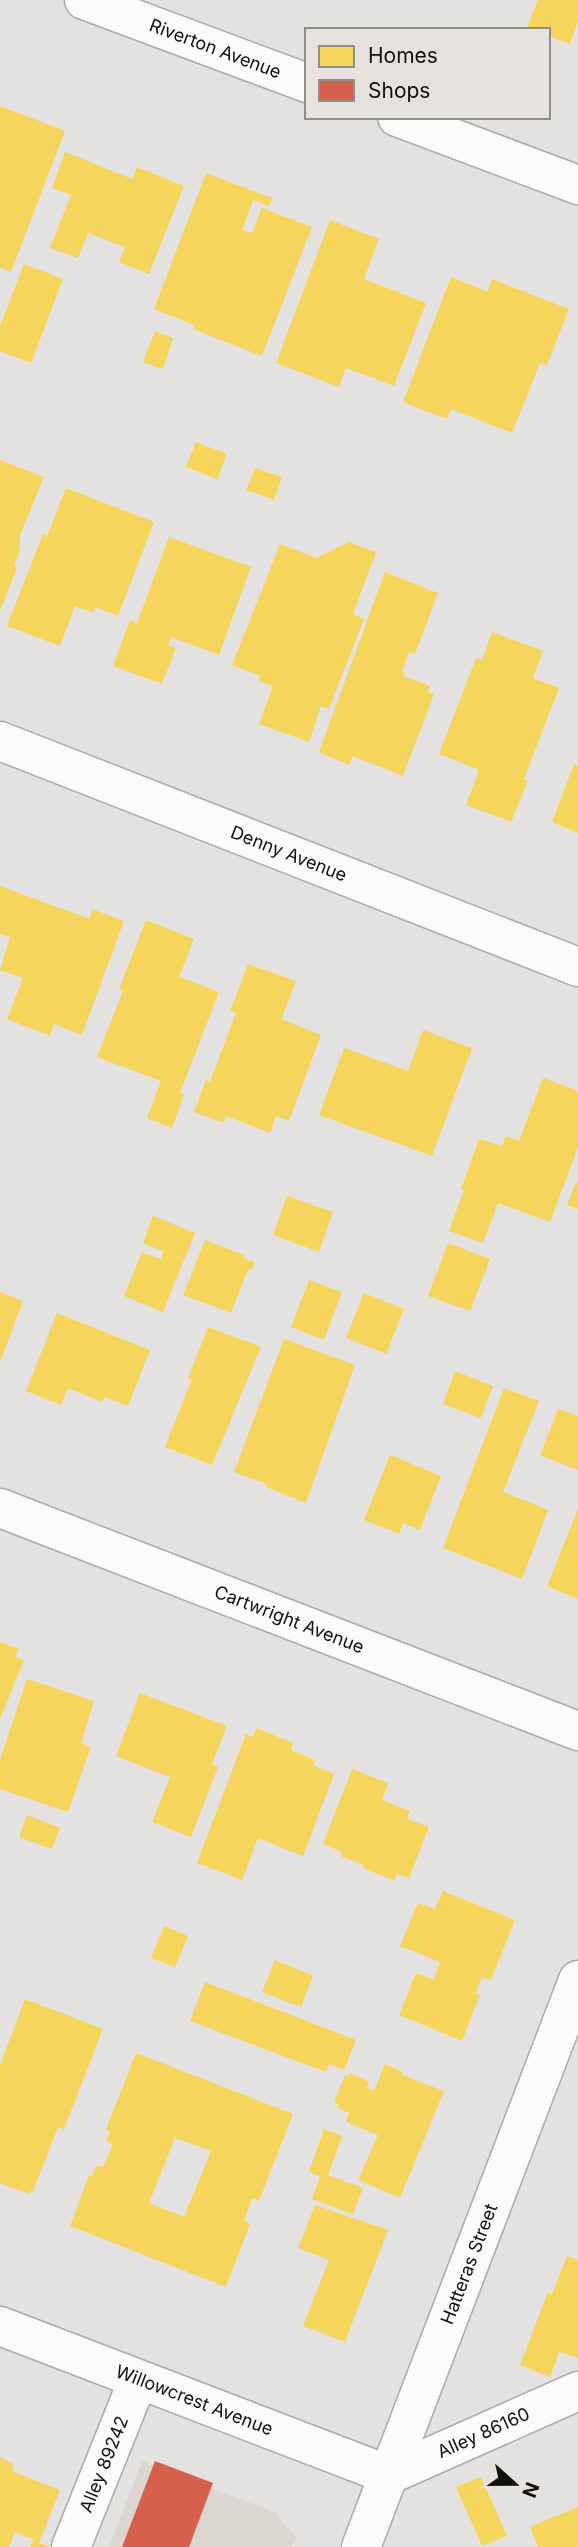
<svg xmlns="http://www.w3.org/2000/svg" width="578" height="2547" viewBox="0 0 578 2547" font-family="Inter,sans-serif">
  <rect width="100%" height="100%" fill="#e4e2e0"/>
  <path fill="#dbd6cf" d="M142 2461 276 2513 296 2538 292 2547H109Z"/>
  <g fill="#f6d55c" fill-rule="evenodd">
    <path d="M538 0H578V22L570 44 548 36V30L527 27Z"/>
    <path d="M0 106 65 131 11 272 0 267Z"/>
    <path d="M65 152 132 179 137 167 184 186 149 274 119 262 125 247 88 233 78 258 50 248 71 195 52 188Z"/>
    <path d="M206 173 272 198 269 206 253 200 242 230 252 233 262 208 312 227 262 356 193 329 194 325 154 309Z"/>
    <path d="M330 220 379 239 364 279 426 303 394 386 346 368 339 387 276 363Z"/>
    <path d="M24 264 63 279 31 363 0 351V326Z"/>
    <path d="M451 277 487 292 492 279 569 309 547 365 540 363 512 433 451 409 447 419 403 402Z"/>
    <path d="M155 331 173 338 163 369 143 362Z"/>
    <path d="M196 442 227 454 217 479 186 467Z"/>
    <path d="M0 460 44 477 20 535 19 553 14 566 17 568 0 611Z"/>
    <path d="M255 468 282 477 274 500 246 490Z"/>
    <path d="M66 488 154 522 118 616 95 607 93 613 75 606 60 646 7 626 43 534 47 536Z"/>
    <path d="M169 537 251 567 219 655 171 637 168 645 176 648 162 684 113 666 130 620 137 623Z"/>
    <path d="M349 542 376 552 353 614 364 619 329 709 321 706 309 742 259 724 273 686 258 681 260 676 232 665 280 544 316 558Z"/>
    <path d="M385 572 438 593 415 654 409 652 402 671 405 672 403 676 430 686 428 692 434 694 403 776 353 756 349 765 319 752Z"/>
    <path d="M492 632 543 651 533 678 559 688 524 779 528 781 511 822 466 805 479 770 439 754 476 658 482 660Z"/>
    <path d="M574 764 578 766V833L552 822Z"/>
    <path d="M0 886 90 919 92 909 124 921 82 1035 54 1024 50 1036 7 1019 23 978 0 970 10 937 0 934Z"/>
    <path d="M146 920 194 939 179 977 219 992 180 1093 184 1095 172 1128 147 1118 161 1081 97 1057 123 991 119 989Z"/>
    <path d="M248 964 296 981 281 1019 321 1035 289 1121 276 1116 270 1133 226 1116 224 1123 194 1112 206 1080 210 1082 236 1013 230 1011Z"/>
    <path d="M423 1030 472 1048 432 1156 319 1115 344 1048 408 1071Z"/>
    <path d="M543 1078 578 1091V1147L550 1222 498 1203 483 1243 449 1231 464 1190 461 1189 479 1139 502 1146 506 1136 519 1141Z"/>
    <path d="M576 1182 578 1183V1209L567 1205Z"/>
    <path d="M287 1196 333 1212 319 1252 273 1235Z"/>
    <path d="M153 1216 195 1233 163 1312 124 1296 142 1252 161 1259 163 1251 143 1243Z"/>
    <path d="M205 1240 244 1255 243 1258 255 1262 252 1270 248 1269 231 1313 183 1295Z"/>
    <path d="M448 1243 490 1259 470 1311 428 1296Z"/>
    <path d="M309 1280 342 1292 324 1340 291 1327Z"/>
    <path d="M0 1292 23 1301 0 1362Z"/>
    <path d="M364 1293 404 1309 386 1354 346 1338Z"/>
    <path d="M57 1313 150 1350 128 1406 104 1397 102 1402 68 1388 61 1405 26 1391Z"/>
    <path d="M208 1327 261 1347 212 1465 165 1447 192 1379 188 1378Z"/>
    <path d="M284 1339 355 1365 306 1503 266 1487 267 1484 234 1472Z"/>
    <path d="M455 1371 493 1386 481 1418 443 1404Z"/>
    <path d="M504 1388 539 1401 503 1492 548 1510 522 1579 443 1548Z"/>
    <path d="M558 1409 578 1416V1470L540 1455Z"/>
    <path d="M390 1455 441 1476 420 1530 403 1523 399 1534 364 1520Z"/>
    <path d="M578 1509V1599L547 1586Z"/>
    <path d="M0 1642 19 1649 15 1657 24 1660 0 1719Z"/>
    <path d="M27 1679 94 1701 81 1743 91 1747 68 1812 0 1789V1760Z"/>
    <path d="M140 1693 227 1726 212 1764 218 1767 191 1837 152 1822 170 1777 116 1756Z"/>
    <path d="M256 1728 293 1743 291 1750 315 1760 313 1765 334 1774 303 1856 258 1838 242 1880 197 1863 246 1734 253 1737Z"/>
    <path d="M352 1769 388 1783 382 1800 410 1811 407 1819 429 1827 409 1878 397 1874 394 1881 363 1868 364 1865 340 1856 342 1852 323 1844Z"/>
    <path d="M27 1815 60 1828 52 1849 19 1837Z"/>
    <path d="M443 1891 515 1920 491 1980 482 1977 476 1993 480 1995 462 2041 399 2015 416 1973 434 1980 440 1962 400 1946 418 1903 435 1909Z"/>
    <path d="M164 1926 188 1936 175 1967 151 1958Z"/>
    <path d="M275 1960 313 1976 301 2007 262 1992Z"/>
    <path d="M205 1982 356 2040 344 2070 329 2064 326 2072 190 2021Z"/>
    <path d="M25 1999 103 2029 64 2129 58 2127 33 2191H30L29 2194 0 2183V2065Z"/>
    <path d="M136 2053 293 2114 259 2201 252 2198 244 2221 250 2224 226 2287 70 2226 89 2175 92 2176 97 2165 103 2167 113 2144 106 2141 110 2131 106 2129ZM175 2138 211 2151 184 2217 149 2203Z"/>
    <path d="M385 2064 403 2072 402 2075 444 2091 400 2198 358 2180 378 2135 346 2122 349 2113 337 2108 339 2104 334 2102 345 2075 349 2076 350 2073 369 2082 367 2088 374 2091Z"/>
    <path d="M324 2129 342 2136 328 2175 363 2188 353 2214 312 2199 320 2176 309 2172Z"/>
    <path d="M315 2205 388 2230 345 2342 303 2326 329 2260 298 2248Z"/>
    <path d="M567 2256 578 2260V2358L559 2352 550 2377 520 2365 548 2292 552 2294Z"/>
    <path d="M0 2457 14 2465 12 2471 60 2490 39 2543 49 2547H30L34 2540 15 2532 9 2547H0Z"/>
    <path d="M481 2477 507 2536 482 2546 456 2487Z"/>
    <path d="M578 2507V2547H538L530 2527Z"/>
  </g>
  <path fill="#d6604d" d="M155 2461 213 2483 189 2547H122Z"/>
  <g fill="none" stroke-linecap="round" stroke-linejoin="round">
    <g stroke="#acaaa9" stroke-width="41">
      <g id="minor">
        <path id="s1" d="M84 0 307 83"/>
        <path d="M397 117 578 185"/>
        <path id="s2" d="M0 741 578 967"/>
        <path id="s3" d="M0 1508 578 1731"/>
        <path id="s4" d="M0 2326 389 2475 578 2391"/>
        <path id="s5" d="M71 2547 138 2380"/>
        <path id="s6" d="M361 2547 578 1980"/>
      </g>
    </g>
    <use href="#minor" stroke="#fbfbfa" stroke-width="38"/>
  </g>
  <g text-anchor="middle" stroke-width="7" stroke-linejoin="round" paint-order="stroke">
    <g font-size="18" fill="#100f0e" stroke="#e6e2de">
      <text dy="6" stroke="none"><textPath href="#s1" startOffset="140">Riverton Avenue</textPath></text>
      <text dy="6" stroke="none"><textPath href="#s2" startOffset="310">Denny Avenue</textPath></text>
      <text dy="6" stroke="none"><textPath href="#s3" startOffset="310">Cartwright Avenue</textPath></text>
      <text dy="6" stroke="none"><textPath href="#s6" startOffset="303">Hatteras Street</textPath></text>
      <text dy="6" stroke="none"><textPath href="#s4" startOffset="208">Willowcrest Avenue</textPath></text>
      <text dy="6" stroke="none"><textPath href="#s4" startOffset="520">Alley 86160</textPath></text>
      <text dy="6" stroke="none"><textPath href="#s5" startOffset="89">Alley 89242</textPath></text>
    </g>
  </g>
  <rect x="305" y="28" width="245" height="91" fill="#e6e2de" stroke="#908e8b" stroke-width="2"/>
  <rect x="319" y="46" width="35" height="21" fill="#f6d55c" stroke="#908e8b" stroke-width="2"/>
  <text x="368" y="63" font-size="21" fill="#100f0e">Homes</text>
  <rect x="319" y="80" width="35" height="21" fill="#d6604d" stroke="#908e8b" stroke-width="2"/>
  <text x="368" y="98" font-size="21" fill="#100f0e">Shops</text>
  <g transform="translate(515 2484) rotate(111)" stroke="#e6e2de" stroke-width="5" paint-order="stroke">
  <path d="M0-5L12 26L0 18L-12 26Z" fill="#100f0e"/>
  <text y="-10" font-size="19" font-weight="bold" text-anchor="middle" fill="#100f0e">N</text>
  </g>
</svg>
